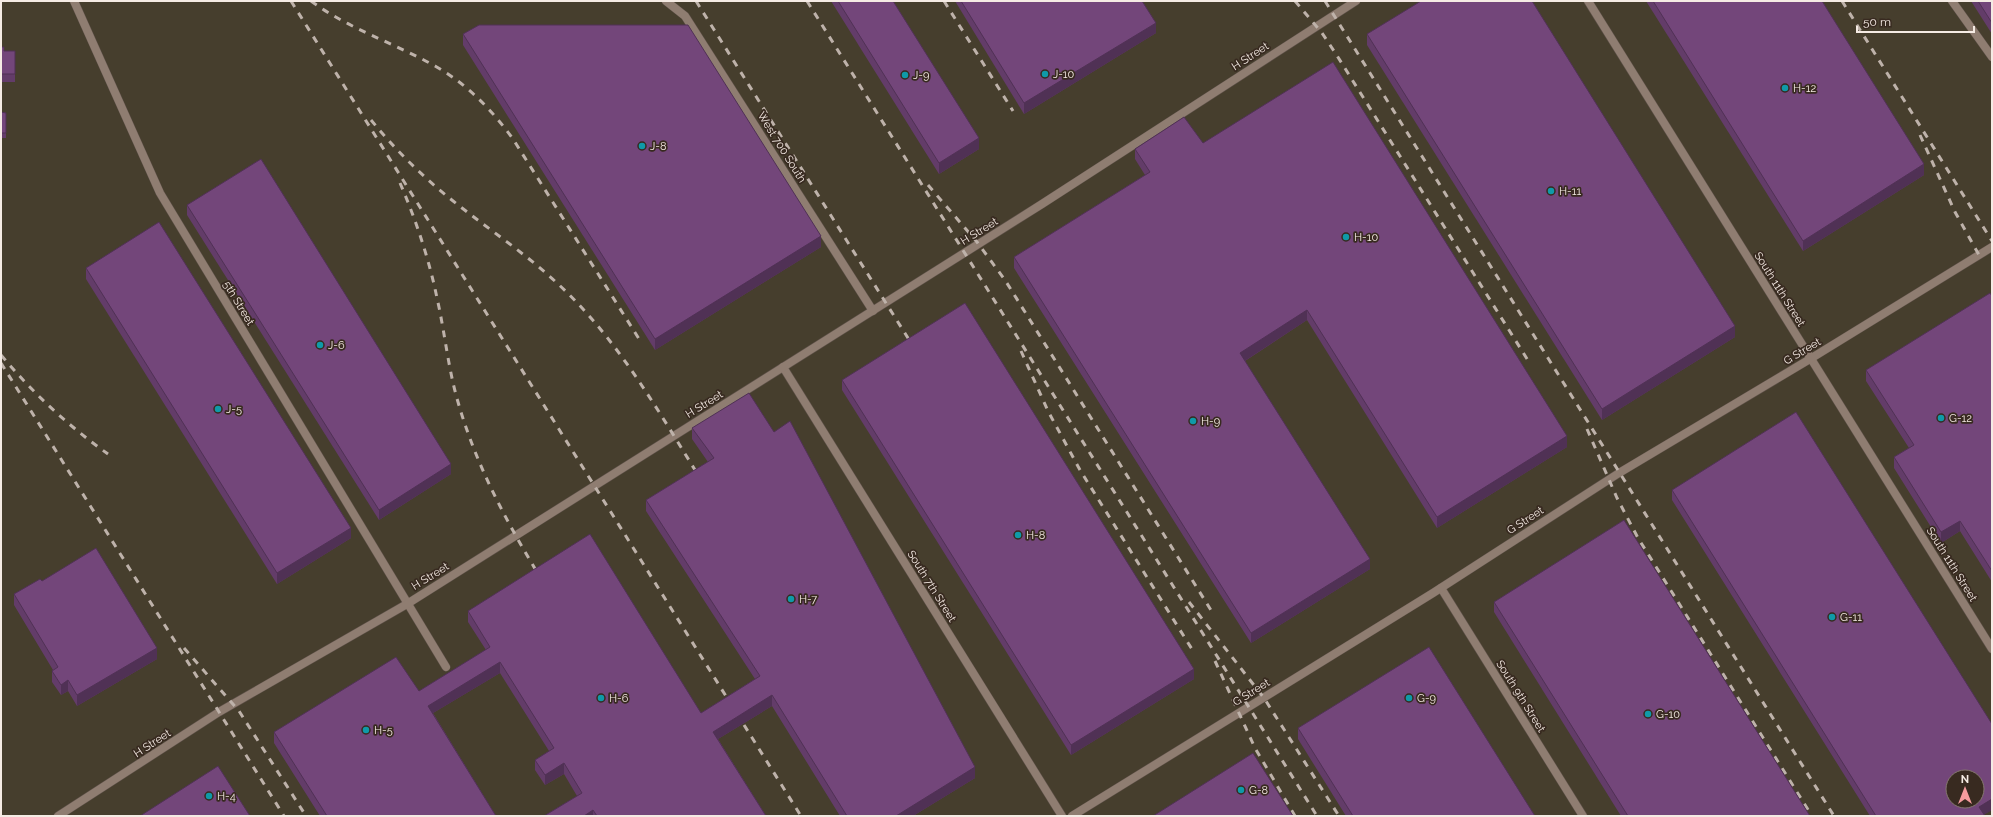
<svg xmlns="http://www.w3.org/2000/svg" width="1993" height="817" viewBox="0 0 1993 817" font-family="Raleway,sans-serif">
  <rect width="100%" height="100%" fill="#43342a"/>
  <path fill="#463e2d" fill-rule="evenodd" d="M1 1H1992V816H1ZM1953 777H1977V801H1953Z"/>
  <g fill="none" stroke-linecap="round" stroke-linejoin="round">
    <g stroke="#5e5149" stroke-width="9">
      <g id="lane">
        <path d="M74 1 160 193 446 667"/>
        <path d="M666 1 685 16 873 311"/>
        <path d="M1588 1 1992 649"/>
        <path d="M1952 1 1992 57"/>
        <path d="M783 367 1062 816"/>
        <path d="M1441 588 1583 816"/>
        <path d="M58 816 219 712 407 604 515 536 1042 204 1356 1"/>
        <path d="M1072 816 1433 593 1619 473 1810 359 1992 247"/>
      </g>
    </g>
    <use href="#lane" stroke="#8f7d71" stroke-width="8"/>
    <g stroke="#beb2aa" stroke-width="3" stroke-dasharray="7 7" stroke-linecap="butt">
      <path d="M291 1 801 816"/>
      <path d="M311 1C349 29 394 43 435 66 467 84 492 110 513 139L641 342"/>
      <path d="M696 1 913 346"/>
      <path d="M807 1 1317 816"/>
      <path d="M944 1 1013 111"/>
      <path d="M1295 1 1322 33 1336 54 1529 362"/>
      <path d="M1325 1 1834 816"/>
      <path d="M1842 1 1992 241"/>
      <path d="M371 120C398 153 428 182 462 208 494 233 527 255 557 283 617 338 657 409 700 478"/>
      <path d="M1920 135 1955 212 1979 255"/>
      <path d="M400 183C416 220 429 259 437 298 445 333 448 368 458 402 476 465 506 521 540 577"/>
      <path d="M928 185 977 242 1005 280 1214 615"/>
      <path d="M1021 351 1048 411 1080 470 1195 654"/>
      <path d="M1 355C33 393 67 425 108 454"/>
      <path d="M1 363 284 816"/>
      <path d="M1587 429 1617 498 1638 538 1812 816"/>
      <path d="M1189 602 1264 698 1339 816"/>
      <path d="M184 648 239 711 306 816"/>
      <path d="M1215 661 1255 748 1295 816"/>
    </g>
  </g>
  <g fill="#633c69">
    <path d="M831 1H893L979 149 939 174Z"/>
    <path d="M955 1H1142L1156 33 1024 114Z"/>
    <path d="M1646 1H1822L1924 175 1803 251Z"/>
    <path d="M1971 1H1992V34Z"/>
    <path d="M463 34 821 247 655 350 463 45Z"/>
    <path d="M1367 34 1735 337 1602 420 1367 45Z"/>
    <path d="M1 47 4 51H15V82H1Z"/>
    <path d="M1 112 6 113V138H1Z"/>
    <path d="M1203 143 1567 447 1437 528 1307 320 1245 361 1370 569 1251 643 1014 268V257L1145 175 1135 159V149Z"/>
    <path d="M187 205 451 474 379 520 187 215Z"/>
    <path d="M86 268 351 538 277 584 86 279Z"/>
    <path d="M1992 296V582L1960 531 1941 543 1894 468V457L1909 448 1866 381V370Z"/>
    <path d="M842 380 1194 679 1071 755 842 390Z"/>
    <path d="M692 428 975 778 913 816H840L772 706 718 739 766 816H544L577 796 564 774 545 785 535 770V760L549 751 500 673 433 713 496 816H320L274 743V732L419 691 486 650 468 622V611L701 713 755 679 646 511V500L708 462 692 439Z"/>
    <path d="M1672 490 1992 810 1984 814 1985 816H1870L1672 500Z"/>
    <path d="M42 581 157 659 77 706 68 691 61 695 52 682V671L53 670 14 605V594Z"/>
    <path d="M1494 602 1810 816H1621L1494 612Z"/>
    <path d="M1298 728 1535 816H1346L1298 739Z"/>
  </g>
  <g fill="#503155">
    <path d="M1156 23V33L1024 114V103Z"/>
    <path d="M979 138V149L939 174V163Z"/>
    <path d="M1924 164V175L1803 251V241Z"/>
    <path d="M821 236V247L655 350V339Z"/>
    <path d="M1307 310V320L1240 364V353Z"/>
    <path d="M1735 326V337L1602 420V409Z"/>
    <path d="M1567 436V447L1437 528V517Z"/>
    <path d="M451 464V474L379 520V510Z"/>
    <path d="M1960 521V531L1941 543V532Z"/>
    <path d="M351 528V538L277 584V573Z"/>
    <path d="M1370 559V569L1251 643V633Z"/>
    <path d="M157 648V659L77 706V695Z"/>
    <path d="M500 662V673L428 716V706Z"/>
    <path d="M1194 669V679L1071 755V745Z"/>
    <path d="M68 680V691L61 695V685Z"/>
    <path d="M772 695V706L713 742V732Z"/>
    <path d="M564 763V774L545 785V775Z"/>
    <path d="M975 767V778L913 816H896Z"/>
    <path d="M1992 799V810L1982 816 1979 807Z"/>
    <path d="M593 810V816H584Z"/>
  </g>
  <g fill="#73467a" stroke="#503155" fill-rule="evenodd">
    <path d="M838 1H893L979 138 939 163Z"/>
    <path d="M961 1H1142L1156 23 1024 103Z"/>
    <path d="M1421 1H1532L1735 326 1602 409 1367 34Z"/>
    <path d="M1653 1H1822L1924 164 1803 241Z"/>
    <path d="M1978 1H1992V23Z"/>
    <path d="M479 25H688L821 236 655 339 463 34Z"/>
    <path d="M1 47H4V51H15V74H1Z"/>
    <path d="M1333 62 1567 436 1437 517 1307 310 1240 353 1370 559 1251 633 1014 257 1150 172 1135 149 1184 117 1203 143Z"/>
    <path d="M1 112 6 113V133H1Z"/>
    <path d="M261 159 451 464 379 510 187 205Z"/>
    <path d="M159 222 351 528 277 573 86 268Z"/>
    <path d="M1990 293 1992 296V571L1960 521 1941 532 1894 457 1914 445 1866 370Z"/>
    <path d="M965 303 1194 669 1071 745 842 380Z"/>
    <path d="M749 393 774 432 790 421 975 767 896 816H847L772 695 713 732 766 816H597L593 810 584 816H544L582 793 564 763 545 775 535 760 554 748 500 662 428 706 496 816H327L274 732 396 657 419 691 490 647 468 611 590 534 701 713 760 676 646 500 714 458 692 428Z"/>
    <path d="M1796 412 1992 724V799L1979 807 1985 816H1876L1672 490ZM1953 777H1977V801H1953Z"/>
    <path d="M1624 520 1810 816H1628L1494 602Z"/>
    <path d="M96 548 157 648 77 695 68 680 61 685 52 671 58 667 14 594 40 579 42 581Z"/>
    <path d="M1429 647 1535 816H1353L1298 728Z"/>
    <path d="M1253 753 1293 816H1153Z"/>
    <path d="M218 766 250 816H140Z"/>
  </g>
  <g fill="#0f9aa8" stroke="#382a20" stroke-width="1.5">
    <circle cx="1045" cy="74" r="4"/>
    <circle cx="905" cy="75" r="4"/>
    <circle cx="1785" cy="88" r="4"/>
    <circle cx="642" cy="146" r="4"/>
    <circle cx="1551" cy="191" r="4"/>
    <circle cx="1346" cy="237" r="4"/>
    <circle cx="320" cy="345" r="4"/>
    <circle cx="218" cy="409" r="4"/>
    <circle cx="1941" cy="418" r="4"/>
    <circle cx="1193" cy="421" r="4"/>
    <circle cx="1018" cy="535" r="4"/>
    <circle cx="791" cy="599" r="4"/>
    <circle cx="1832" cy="617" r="4"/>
    <circle cx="601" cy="698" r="4"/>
    <circle cx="1409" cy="698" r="4"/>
    <circle cx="1648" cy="714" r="4"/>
    <circle cx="366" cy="730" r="4"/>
    <circle cx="1241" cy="790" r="4"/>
    <circle cx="209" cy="796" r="4"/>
  </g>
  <g text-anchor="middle" stroke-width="3.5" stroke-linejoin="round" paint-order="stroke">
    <g font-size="11" fill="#f5ebe4" stroke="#382a20">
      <text transform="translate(1250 56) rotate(-33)" y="4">H Street</text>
      <text transform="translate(782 147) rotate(58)" y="4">West 700 South</text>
      <text transform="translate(979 231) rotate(-32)" y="4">H Street</text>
      <text transform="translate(1780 289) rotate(58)" y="4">South 11th Street</text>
      <text transform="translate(239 303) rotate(59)" y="4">5th Street</text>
      <text transform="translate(1802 351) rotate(-31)" y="4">G Street</text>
      <text transform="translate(704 404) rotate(-32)" y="4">H Street</text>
      <text transform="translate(1525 520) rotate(-33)" y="4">G Street</text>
      <text transform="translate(1952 564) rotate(58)" y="4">South 11th Street</text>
      <text transform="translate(430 576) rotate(-32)" y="4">H Street</text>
      <text transform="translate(932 586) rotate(58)" y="4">South 7th Street</text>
      <text transform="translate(1251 692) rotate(-32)" y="4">G Street</text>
      <text transform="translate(1521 696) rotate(58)" y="4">South 9th Street</text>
      <text transform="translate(152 743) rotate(-33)" y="4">H Street</text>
    </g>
    <g font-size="11" fill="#f5ebe4" stroke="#382a20" text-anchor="start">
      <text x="1053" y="78">J-10</text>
      <text x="913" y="79">J-9</text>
      <text x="1793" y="92">H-12</text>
      <text x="650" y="150">J-8</text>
      <text x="1559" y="195">H-11</text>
      <text x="1354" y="241">H-10</text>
      <text x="328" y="349">J-6</text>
      <text x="226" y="413">J-5</text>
      <text x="1949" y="422">G-12</text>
      <text x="1201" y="425">H-9</text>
      <text x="1026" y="539">H-8</text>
      <text x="799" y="603">H-7</text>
      <text x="1840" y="621">G-11</text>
      <text x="609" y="702">H-6</text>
      <text x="1417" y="702">G-9</text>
      <text x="1656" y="718">G-10</text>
      <text x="374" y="734">H-5</text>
      <text x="1249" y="794">G-8</text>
      <text x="217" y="800">H-4</text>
    </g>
  </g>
  <rect width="1993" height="817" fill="none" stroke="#f5ebe4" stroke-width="4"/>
  <g transform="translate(1965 789)"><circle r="19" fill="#382a20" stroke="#84776e"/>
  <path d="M0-3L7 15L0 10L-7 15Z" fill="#f59b9d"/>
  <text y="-6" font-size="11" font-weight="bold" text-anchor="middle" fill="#f5ebe4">N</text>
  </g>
  <path d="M1857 26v6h117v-6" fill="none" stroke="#f5ebe4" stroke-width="2"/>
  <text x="1863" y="26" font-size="12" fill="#f5ebe4" stroke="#382a20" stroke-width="3" paint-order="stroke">50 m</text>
</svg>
